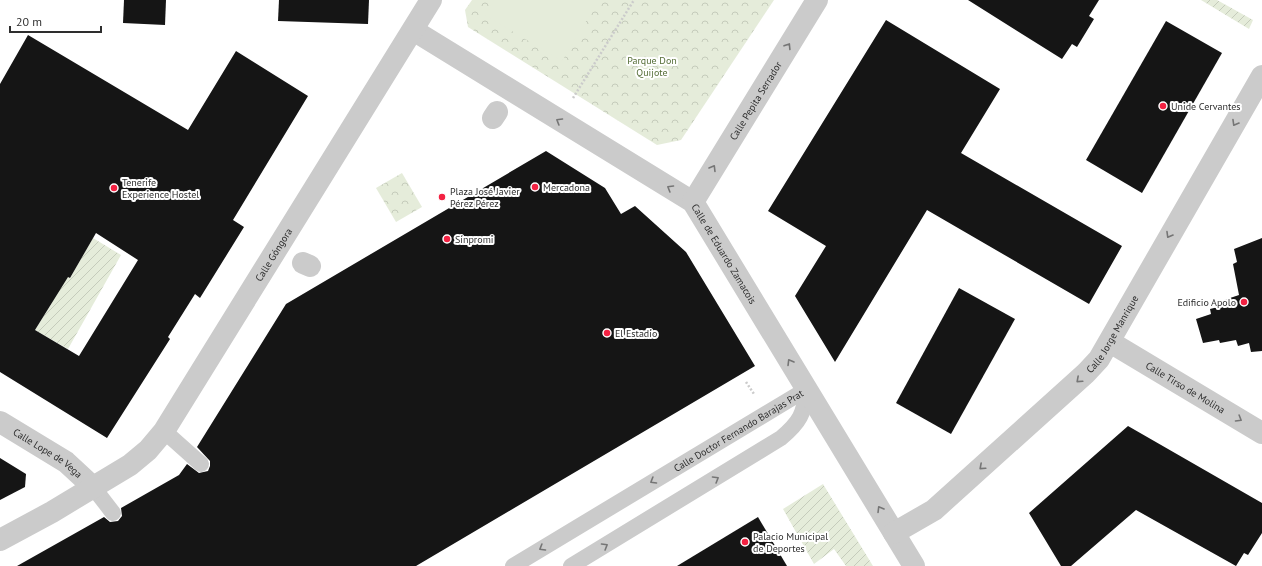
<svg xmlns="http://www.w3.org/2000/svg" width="1262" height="566" viewBox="0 0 1262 566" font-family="'PT Sans',sans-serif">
  <defs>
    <pattern id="park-crowns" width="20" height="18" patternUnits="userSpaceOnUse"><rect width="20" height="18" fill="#e5ecda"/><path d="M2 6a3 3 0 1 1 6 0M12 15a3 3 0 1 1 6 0" fill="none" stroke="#c5cbbb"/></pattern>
    <pattern id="garden-furrows" width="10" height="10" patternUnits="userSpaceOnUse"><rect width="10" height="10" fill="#e5ecda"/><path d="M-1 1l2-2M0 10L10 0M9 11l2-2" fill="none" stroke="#c5cbbb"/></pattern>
  </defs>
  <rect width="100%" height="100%" fill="#fff"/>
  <g fill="url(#park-crowns)">
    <path d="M472 0H774L681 140 657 145 468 27 465 10Z"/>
    <path d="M402 173 422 207 396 222 376 188Z"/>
  </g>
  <g fill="url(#garden-furrows)">
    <path d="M1201 0H1217L1253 20 1249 29Z"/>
    <path d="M93 238 121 255 68 349 35 330 52 303 44 263 70 278Z"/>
    <path d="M823 484 873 566H846L834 549 814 564 783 509Z"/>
  </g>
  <path fill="#e5ecda" d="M494 0H599L562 61 485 15Z"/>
  <g fill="#151515" fill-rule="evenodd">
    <path d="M124 0H166L165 25 123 23Z"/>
    <path d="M279 0H369L368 24 278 21Z"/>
    <path d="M968 0H1099L1089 16 1094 19 1077 47 1072 44 1062 59Z"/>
    <path d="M886 20 1000 89 961 153 1122 246 1089 304 927 210 835 362 795 296 826 246 768 211Z"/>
    <path d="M1166 21 1222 53 1142 193 1086 160Z"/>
    <path d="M28 35 188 130 236 51 308 96 233 220 244 227 200 298 195 294 168 337 170 339 107 438 0 372V84ZM96 233 138 260 79 356 35 330 68 277 70 278Z"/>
    <path d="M546 151 605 188 621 214 635 206 686 252 755 366 416 566H17L104 517 110 522 118 521 122 516 121 508 179 475 187 464 199 473 208 471 210 466V461L197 447 286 304Z"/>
    <path d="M1262 238V351L1251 352 1249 343 1238 346 1236 340 1220 343 1219 340 1203 343 1196 319 1211 314 1210 309 1226 305 1224 300 1239 295 1233 264 1237 262 1234 249Z"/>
    <path d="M959 288 1015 319 951 434 896 403Z"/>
    <path d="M1128 426 1262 503V533L1248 555 1244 553 1236 566 1136 510 1071 566H1061L1029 513Z"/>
    <path d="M0 458 26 474 25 487 0 500Z"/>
    <path d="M758 517 787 566H677Z"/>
  </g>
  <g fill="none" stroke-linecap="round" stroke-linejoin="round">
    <g stroke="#cbcbcb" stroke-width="2.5" stroke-dasharray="2 2" stroke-linecap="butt">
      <path d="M573 98 634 0"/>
      <path d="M746 382 754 394"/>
    </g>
    <g stroke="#cbcbcb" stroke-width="16">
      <path d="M164 431 201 464"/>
      <path d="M93 487 113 513"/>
      <path id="s1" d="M513 566 807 389"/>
      <path d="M571 566 781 438C800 422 804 414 807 389"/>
    </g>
    <g stroke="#cbcbcb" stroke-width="22">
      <path d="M493 118 497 112"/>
      <path d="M303 263 310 266"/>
    </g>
    <g stroke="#cbcbcb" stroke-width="22">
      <path id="s2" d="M413 30 693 202 914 566"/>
      <path id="s3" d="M693 202 817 0"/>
      <path id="s4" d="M1110 342 1262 433"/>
      <path id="s5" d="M0 422 66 462 93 487"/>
      <path id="s6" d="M894 533 934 510 1086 373 1099 359 1262 76"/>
      <path id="s7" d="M0 540 52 512 130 465 148 450 164 431 431 0"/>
    </g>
  </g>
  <defs><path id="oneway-chevron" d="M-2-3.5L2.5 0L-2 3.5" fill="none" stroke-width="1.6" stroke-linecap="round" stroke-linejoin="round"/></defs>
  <g stroke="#757575">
    <use href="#oneway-chevron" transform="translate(788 46) rotate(-58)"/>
    <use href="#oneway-chevron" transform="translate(559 121) rotate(-149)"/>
    <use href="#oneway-chevron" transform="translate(1235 123) rotate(120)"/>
    <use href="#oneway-chevron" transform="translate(713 168) rotate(-59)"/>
    <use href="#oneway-chevron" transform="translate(670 188) rotate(-149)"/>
    <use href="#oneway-chevron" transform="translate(1169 235) rotate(120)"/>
    <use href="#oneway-chevron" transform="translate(790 362) rotate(-121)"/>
    <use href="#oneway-chevron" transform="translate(1079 380) rotate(138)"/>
    <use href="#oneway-chevron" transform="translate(1239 419) rotate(31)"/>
    <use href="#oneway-chevron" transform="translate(982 467) rotate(138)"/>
    <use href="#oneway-chevron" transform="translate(716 479) rotate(-31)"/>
    <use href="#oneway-chevron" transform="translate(653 481) rotate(149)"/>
    <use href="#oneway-chevron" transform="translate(880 509) rotate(-121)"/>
    <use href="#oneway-chevron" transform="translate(605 546) rotate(-31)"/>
    <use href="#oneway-chevron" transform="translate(542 548) rotate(149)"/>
  </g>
  <g fill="#f32142" stroke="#fff" stroke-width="1.5">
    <circle cx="1163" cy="106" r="4"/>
    <circle cx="535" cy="187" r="4"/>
    <circle cx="114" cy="188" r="4"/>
    <circle cx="442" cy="197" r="4"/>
    <circle cx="447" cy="239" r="4"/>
    <circle cx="1244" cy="302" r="4"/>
    <circle cx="607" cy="333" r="4"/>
    <circle cx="745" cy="542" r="4"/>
  </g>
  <g text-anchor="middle" stroke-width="4" stroke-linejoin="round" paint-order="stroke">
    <g font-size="10" fill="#556d37" stroke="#fff">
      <text x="652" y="64">Parque Don<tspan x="652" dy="12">Quijote</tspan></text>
    </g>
    <g font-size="10" fill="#2e2e2e" stroke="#fff">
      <text dy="4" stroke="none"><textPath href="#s3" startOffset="119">Calle Pepita Serrador</textPath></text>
      <text dy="4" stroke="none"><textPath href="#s7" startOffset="406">Calle Góngora</textPath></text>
      <text dy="4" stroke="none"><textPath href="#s2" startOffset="389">Calle de Eduardo Zamacois</textPath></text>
      <text dy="4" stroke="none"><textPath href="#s6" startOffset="298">Calle Jorge Manrique</textPath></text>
      <text dy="4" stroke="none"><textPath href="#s4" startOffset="88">Calle Tirso de Molina</textPath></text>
      <text dy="4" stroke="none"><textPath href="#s1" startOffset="263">Calle Doctor Fernando Barajas Prat</textPath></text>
      <text dy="4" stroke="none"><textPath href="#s5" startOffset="57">Calle Lope de Vega</textPath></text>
    </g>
    <g font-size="10" fill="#2e2e2e" stroke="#fff" text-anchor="start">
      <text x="1171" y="110">Unide Cervantes</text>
      <text x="122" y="186">Tenerife<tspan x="122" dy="12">Experience Hostel</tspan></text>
      <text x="543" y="191">Mercadona</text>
      <text x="450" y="195">Plaza José Javier<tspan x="450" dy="12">Pérez Pérez</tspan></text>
      <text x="455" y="243">Sinpromi</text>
      <text x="1236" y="306" text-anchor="end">Edificio Apolo</text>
      <text x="615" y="337">El Estadio</text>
      <text x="753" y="540">Palacio Municipal<tspan x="753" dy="12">de Deportes</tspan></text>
    </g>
  </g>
  <path d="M10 26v6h91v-6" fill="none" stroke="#2e2e2e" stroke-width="2"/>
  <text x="16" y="26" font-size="12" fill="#2e2e2e" stroke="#ffffff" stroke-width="3" paint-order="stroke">20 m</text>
</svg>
